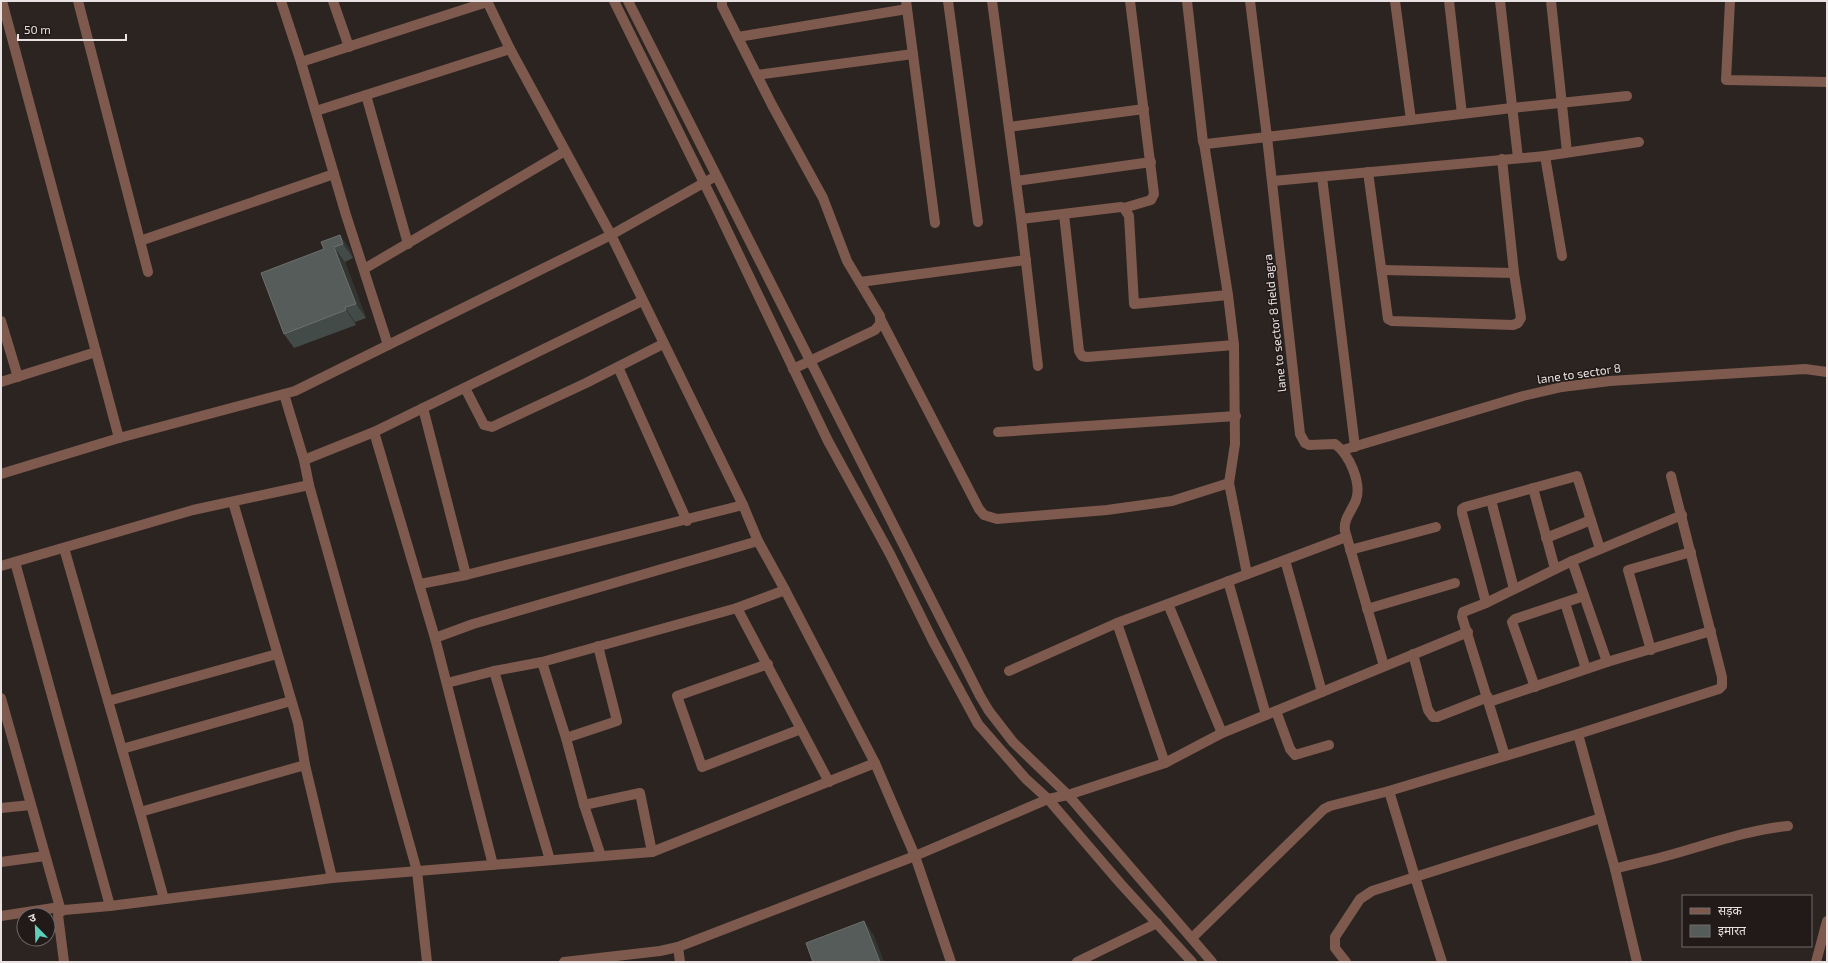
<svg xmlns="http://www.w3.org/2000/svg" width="1828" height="963" viewBox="0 0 1828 963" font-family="'Exo 2','Noto Sans Devanagari',sans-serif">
  <rect width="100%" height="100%" fill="#2b2421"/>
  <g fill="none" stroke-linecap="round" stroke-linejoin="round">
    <g stroke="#7e594d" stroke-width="10">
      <path d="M2 1 119 438"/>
      <path d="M78 1 148 272"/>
      <path d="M281 1 301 62 346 215 388 345"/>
      <path d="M333 1 349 47"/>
      <path d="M487 1 510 49 611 235 743 505 758 541 785 590"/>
      <path d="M722 1V6L772 105 823 198 847 261 880 316V324L875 330 793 369"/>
      <path d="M906 1 935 223"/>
      <path d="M948 1 978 222"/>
      <path d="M992 1 1021 219 1038 366"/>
      <path d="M1187 1 1203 142 1206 144 1267 137 1300 434 1305 443 1309 445 1335 444C1349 454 1362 483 1356 500 1352 511 1343 519 1345 531L1384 666"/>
      <path d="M1250 1 1267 137 1512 108 1627 96"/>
      <path d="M1395 1 1411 120"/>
      <path d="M1449 1 1462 114"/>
      <path d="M1500 1 1518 158"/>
      <path d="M1551 1 1567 152"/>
      <path d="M1730 1 1726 80 1827 82"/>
      <path d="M738 37 907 9"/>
      <path d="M301 62 487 2"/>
      <path d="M757 75 913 54"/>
      <path d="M366 95 408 244"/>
      <path d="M316 111 510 49"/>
      <path d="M1009 127 1144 109"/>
      <path d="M1204 143 1228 295 1234 345 1235 444 1229 483 1247 574"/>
      <path d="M1545 156 1562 256"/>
      <path d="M1368 172 1388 319 1392 321 1513 325 1518 323 1521 318 1514 273 1502 159"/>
      <path d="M1322 177 1355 447"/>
      <path d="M1016 181 1151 162"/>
      <path d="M1273 181 1545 156 1639 142"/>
      <path d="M1124 208 1151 200 1154 194 1130 1"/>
      <path d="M1064 214 1079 351 1082 356 1087 357 1234 345"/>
      <path d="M1021 219 1121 207 1124 208 1129 216 1134 304 1228 295"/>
      <path d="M140 241 334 174"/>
      <path d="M364 269 565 151"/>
      <path d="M1382 270 1514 273"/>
      <path d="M860 282 1026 260"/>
      <path d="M880 318 979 509 984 515 997 519 1107 510 1172 501 1229 483"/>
      <path d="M1 321 18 377"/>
      <path d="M618 367 687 521"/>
      <path d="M1 382 96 352"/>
      <path d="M465 388 484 425 492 427 586 383 663 344"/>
      <path d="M284 394 304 460 309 485 417 871 427 962"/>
      <path d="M423 408 466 575"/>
      <path d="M374 432 435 638 493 865"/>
      <path d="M998 432 1236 416"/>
      <path d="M1343 450 1523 396 1562 387 1610 381 1805 369 1827 372"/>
      <path d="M304 460 374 432 642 301"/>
      <path d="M1 474 119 438 295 391 611 235 716 176"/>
      <path d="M1533 488 1555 569"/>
      <path d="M1491 500 1514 589"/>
      <path d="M233 502 298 723 305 765"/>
      <path d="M1546 538 1591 520"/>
      <path d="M64 548 140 812"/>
      <path d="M1350 550 1436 527"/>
      <path d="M1285 560 1322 692"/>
      <path d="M15 562 110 906"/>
      <path d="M1 566 193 510 309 485"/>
      <path d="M1228 581 1266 715"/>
      <path d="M420 584 466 575 743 505"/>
      <path d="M1486 603 1462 513V509L1465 507 1577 476 1600 549"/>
      <path d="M1565 603 1586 669"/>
      <path d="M1168 604 1222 733"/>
      <path d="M737 608 829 782"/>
      <path d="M1367 609 1455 583"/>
      <path d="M1117 623 1165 763"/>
      <path d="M435 638 473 624 758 541"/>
      <path d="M1651 650 1628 570 1691 552"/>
      <path d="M1413 654 1428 710 1433 717H1437L1488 697"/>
      <path d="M542 662 566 738 617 721 598 646"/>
      <path d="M1607 662 1711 631"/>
      <path d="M768 664 677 696 702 767 801 729"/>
      <path d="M1009 671 1117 623 1346 537"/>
      <path d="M447 683 494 671"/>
      <path d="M1535 687 1512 622 1515 619 1584 596"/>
      <path d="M1 698 61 911"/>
      <path d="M108 701 277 654"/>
      <path d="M1489 702 1607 662 1572 561"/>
      <path d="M1276 711 1290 749 1295 755 1329 745"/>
      <path d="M1578 734 1719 689 1722 686V677L1671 476"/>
      <path d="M566 738 584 805"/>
      <path d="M122 749 291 701"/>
      <path d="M1505 756 1462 617 1463 612 1486 603 1572 561 1682 515"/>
      <path d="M1389 791 1415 877 1601 818"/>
      <path d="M1 808 31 805"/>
      <path d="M601 856 584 805 640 793 652 852"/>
      <path d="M550 860 494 671 542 662 737 608 785 590 875 763"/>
      <path d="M1 862 45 856"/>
      <path d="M1615 869 1637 962"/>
      <path d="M164 899 140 812 305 765 332 878"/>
      <path d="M1 916 60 907"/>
      <path d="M1192 938 1324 809 1330 806 1389 791 1578 734 1615 869C1631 864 1649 861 1666 856 1707 845 1746 830 1788 826"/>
      <path d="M678 947 680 962"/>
      <path d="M64 962 58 915 59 913 64 910 110 906 332 878 652 852 875 763 915 856 951 962"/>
      <path d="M564 962 660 951 678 947 915 856 1048 799 1068 795 1165 763 1222 733 1468 632"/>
      <path d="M1077 962 1157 923"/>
      <path d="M1346 962 1335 948V937L1360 899 1372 891 1415 877 1442 962"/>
      <path d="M1816 962 1827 921"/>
    </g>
    <g stroke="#7e594d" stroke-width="10">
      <path d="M614 1 715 205 828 441 890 554 933 641 978 724 1026 779 1048 799 1120 883 1192 962"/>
      <path d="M628 1 980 696 989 711 1013 742 1068 795 1212 962"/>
    </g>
  </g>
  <path fill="#434b49" d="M340 235 350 250 353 258 345 262 366 318 355 322 356 325 294 348 284 334 324 249Z"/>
  <g fill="#323532">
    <path d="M340 235 350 250 353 258 343 244Z"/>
    <path d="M334 247 345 262 366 318 356 304Z"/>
    <path d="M345 307 355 322 356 325 346 310Z"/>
    <path d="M864 921 874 935 884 962H880Z"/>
  </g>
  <g fill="#555c5a" stroke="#6c716f">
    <path d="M340 235 343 244 334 247 356 304 345 307 346 310 284 334 261 273 324 249 321 242Z"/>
    <path d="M864 921 880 962H813L806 943Z"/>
  </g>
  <g text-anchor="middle" stroke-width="3" stroke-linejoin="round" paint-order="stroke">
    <g font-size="12" fill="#e8e3e2" stroke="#211a18">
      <text transform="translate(1275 323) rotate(-96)" y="4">lane to sector 8 field agra</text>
      <text transform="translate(1579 374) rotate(-8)" y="4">lane to sector 8</text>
    </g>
  </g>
  <rect width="1828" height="963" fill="none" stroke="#e8e3e2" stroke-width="4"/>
  <rect x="1682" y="895" width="130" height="52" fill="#211a18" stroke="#716a69"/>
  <rect x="1690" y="908" width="20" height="6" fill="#7e594d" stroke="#716a69"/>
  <text x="1718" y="915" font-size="12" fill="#e8e3e2">सड़क</text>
  <rect x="1690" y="925" width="20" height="12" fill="#555c5a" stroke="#716a69"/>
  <text x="1718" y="935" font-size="12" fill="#e8e3e2">इमारत</text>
  <g transform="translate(36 927) rotate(337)"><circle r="19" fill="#211a18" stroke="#716a69"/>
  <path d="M0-3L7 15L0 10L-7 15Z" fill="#5eceb8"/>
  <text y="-6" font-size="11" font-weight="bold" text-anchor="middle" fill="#e8e3e2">उ</text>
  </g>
  <path d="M18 34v6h108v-6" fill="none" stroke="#e8e3e2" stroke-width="2"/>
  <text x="24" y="34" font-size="12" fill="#e8e3e2" stroke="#211a18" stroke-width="3" paint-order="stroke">50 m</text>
</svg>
